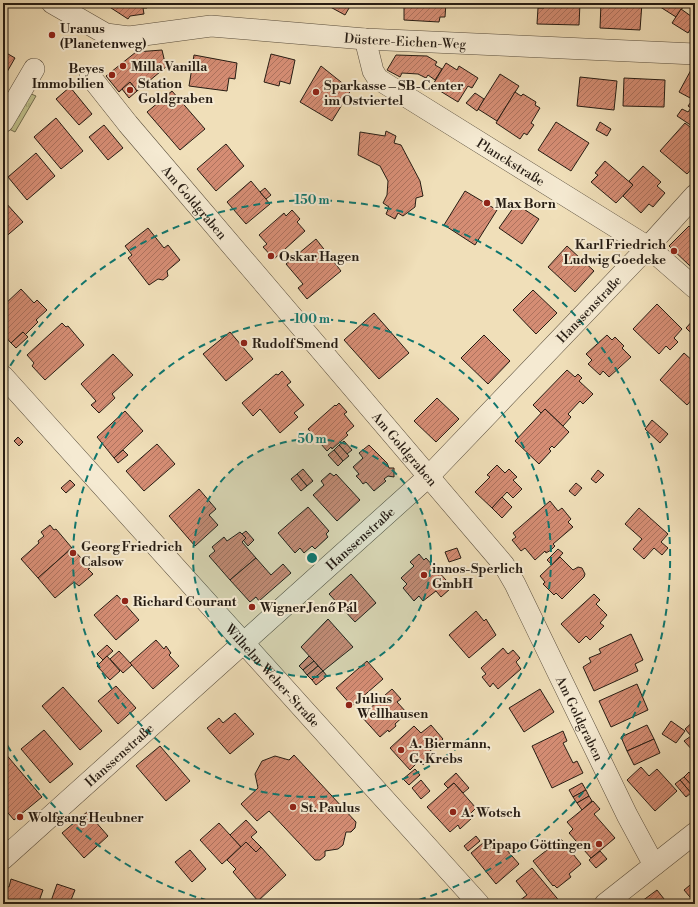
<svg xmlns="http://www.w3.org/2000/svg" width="698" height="907" viewBox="0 0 698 907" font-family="'Libre Bodoni',serif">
  <defs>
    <pattern id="grass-tufts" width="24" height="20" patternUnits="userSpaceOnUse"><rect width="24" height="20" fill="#bfc08b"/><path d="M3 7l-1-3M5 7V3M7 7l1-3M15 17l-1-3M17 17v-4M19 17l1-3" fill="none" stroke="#a4a477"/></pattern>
    <pattern id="building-hatch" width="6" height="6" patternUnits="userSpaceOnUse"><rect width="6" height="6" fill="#d58d74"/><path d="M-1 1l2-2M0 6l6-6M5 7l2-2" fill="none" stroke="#ad725e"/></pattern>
  </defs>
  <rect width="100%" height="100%" fill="#f0dfb9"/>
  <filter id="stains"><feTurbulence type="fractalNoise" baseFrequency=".005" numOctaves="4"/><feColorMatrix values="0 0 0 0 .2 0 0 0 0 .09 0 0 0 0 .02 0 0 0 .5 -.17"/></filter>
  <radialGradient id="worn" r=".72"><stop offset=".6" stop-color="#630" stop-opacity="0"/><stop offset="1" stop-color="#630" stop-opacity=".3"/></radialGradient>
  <path fill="url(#grass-tufts)" stroke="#726e4f" d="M29 93 36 96 15 132 9 129Z"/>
  <g fill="url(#building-hatch)" stroke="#261c13">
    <path d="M110 3H146L147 8H143L144 14 130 16 128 19 108 6Z"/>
    <path d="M323 3H352L345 15Z"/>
    <path d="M404 3H446L445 17H440L439 22 404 20Z"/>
    <path d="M545 3H580L579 25 537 24 538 8H544Z"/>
    <path d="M601 3H642L640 30 600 28Z"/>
    <path d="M654 3H686L676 17Z"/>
    <path d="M681 9 695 19V22L688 33 672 23Z"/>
    <path d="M162 50 166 67 137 91 130 82 119 92 106 76 136 52Z"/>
    <path d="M3 51 15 58 3 79Z"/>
    <path d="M271 54 295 60 290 84 280 81 279 86 264 82Z"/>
    <path d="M194 55 237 63 235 79 229 78 227 91 189 86Z"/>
    <path d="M396 55 427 56 437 62 435 65 442 69 435 80 428 75 426 78 418 74 402 73 400 77 387 70Z"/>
    <path d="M446 63 457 70 459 66 478 78 472 88 468 86 458 102 432 86Z"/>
    <path d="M321 66 351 90 332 121 300 102Z"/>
    <path d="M691 70 695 72V98L693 97 692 99 679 92Z"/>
    <path d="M500 74 519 86 497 121 478 109Z"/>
    <path d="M580 77 617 81 614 110 577 106Z"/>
    <path d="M624 78 665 80 664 107 623 106Z"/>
    <path d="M130 82 137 91 129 98 122 89Z"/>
    <path d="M70 87 92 114 79 125 56 99Z"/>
    <path d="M172 91 205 129 180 150 147 112Z"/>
    <path d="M515 92 521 96 523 94 536 102 535 105 540 108 531 123 534 125 527 135 524 133 520 139 496 123Z"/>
    <path d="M475 93 484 99 477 111 466 103Z"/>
    <path d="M695 101V128L677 116 682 109 688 112 691 108 688 106 691 102 693 103Z"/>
    <path d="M56 118 83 151 61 169 34 137Z"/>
    <path d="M556 122 589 143 571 171 538 150Z"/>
    <path d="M600 122 611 129 607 136 596 130Z"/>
    <path d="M685 123 695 131V165L687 174 660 151Z"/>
    <path d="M104 125 123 148 108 160 89 137Z"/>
    <path d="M386 131 396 136 394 143 401 145 420 181 423 196 416 198 415 207 403 216 398 213 395 219 386 214 389 207 383 203 387 195 388 181 380 166 358 155 360 132 385 136Z"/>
    <path d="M226 144 244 166 216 191 197 169Z"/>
    <path d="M36 153 55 176 27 200 8 177Z"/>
    <path d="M605 161 633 185 616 203 591 182 598 175 595 173Z"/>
    <path d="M643 166 661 182 657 186 665 193 653 207 649 204 641 213 623 196 633 185 629 181Z"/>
    <path d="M251 181 270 204 246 224 227 202Z"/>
    <path d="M265 188 271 195 266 199 260 192Z"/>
    <path d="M465 191 497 210 475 245 444 225Z"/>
    <path d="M5 202 23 222 3 239V204Z"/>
    <path d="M516 204 539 219 522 244 499 228Z"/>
    <path d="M292 210 300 219 297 222 305 231 274 259 263 247 267 244 259 235 284 213 286 216Z"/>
    <path d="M689 226 695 232V261L690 266 669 246Z"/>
    <path d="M148 228 164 248 168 245 180 260 167 271 168 276 163 280 158 279 149 285 128 258 132 255 125 246Z"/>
    <path d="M316 239 341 271 307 299 298 288 303 284 286 264Z"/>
    <path d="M567 246 594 271 575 292 548 267Z"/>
    <path d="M21 289 34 303 37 300 47 310 36 320 38 322 25 335 23 332 11 343 3 334V306Z"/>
    <path d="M533 290 557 313 536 334 513 310Z"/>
    <path d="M657 304 682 329 674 338 678 342 670 350 666 346 659 354 633 329Z"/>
    <path d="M374 313 409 353 379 379 344 340Z"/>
    <path d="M695 318V328L691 333 686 328Z"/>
    <path d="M62 323 66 327 68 326 84 345 45 380 32 366 34 363 27 355Z"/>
    <path d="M23 332 28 337 16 348 11 343Z"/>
    <path d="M230 332 253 359 226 381 203 354Z"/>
    <path d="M484 335 510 361 488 384 461 358Z"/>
    <path d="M607 335 612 340 615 337 624 346 622 348 631 357 609 377 603 371 600 375 588 364 592 360 586 354Z"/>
    <path d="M684 353 695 363V396L687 405 660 380Z"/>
    <path d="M113 354 133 375 112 394 115 398 99 413 91 405 96 401 81 384Z"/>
    <path d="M567 370 575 377 578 374 582 378 579 381 593 394 583 404 580 401 568 414 571 417 563 426 545 409 541 413 533 405Z"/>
    <path d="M282 371 291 382 287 385 304 405 294 413 298 417 280 433 260 409 253 416 242 403 276 374 278 375Z"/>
    <path d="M437 398 459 419 436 442 414 421Z"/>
    <path d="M339 403 347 412 344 414 354 426 346 433 348 435 332 449 331 447 327 451 308 429 335 405 336 406Z"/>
    <path d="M545 409 569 432 554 448 552 446 549 449 551 451 539 464 515 441Z"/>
    <path d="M125 411 143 431 114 458 97 437Z"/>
    <path d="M652 420 668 434 660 443 645 429Z"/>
    <path d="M18 437 23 442 19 446 14 441Z"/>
    <path d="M344 441 352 450 347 454 339 445Z"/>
    <path d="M157 444 175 464 144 491 126 471Z"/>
    <path d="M339 445 349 456 343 461 334 450Z"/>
    <path d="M369 445 387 463 389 468H394V477L388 476 384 479 386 481 374 491 366 482 363 484 360 480 356 476 359 474 353 467 363 458 359 453Z"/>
    <path d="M123 450 128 455 118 463 114 458Z"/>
    <path d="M334 450 343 461 338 466 328 455Z"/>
    <path d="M497 465 505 473 509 469 517 477 513 480 522 489 513 498 507 492 492 508 475 492 490 477 487 475Z"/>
    <path d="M303 469 313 481 307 486 297 474Z"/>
    <path d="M598 470 604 475 596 483 591 479Z"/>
    <path d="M330 473 334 476 336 474 360 500 337 521 313 495 324 485 321 481Z"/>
    <path d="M297 474 307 486 301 491 291 479Z"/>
    <path d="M70 480 75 485 66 493 61 488Z"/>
    <path d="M576 483 582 488 575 496 569 491Z"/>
    <path d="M199 489 216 509 209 515 218 525 195 546 169 516Z"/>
    <path d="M502 497 512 507 502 518 492 508Z"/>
    <path d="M550 501 558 511 562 508 571 519 568 522 573 527 553 544 555 546 551 550 546 553 545 551 535 560 525 548 521 551 512 540 516 537 513 533Z"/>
    <path d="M308 507 329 531 326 534 328 537 315 549 312 546 304 553 300 548 295 553 278 533Z"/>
    <path d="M639 508 668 534 661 542 668 548 662 555 654 548 644 559 633 549 642 539 625 524Z"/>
    <path d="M50 525 54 530 56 529 72 548 38 578 21 559 39 543 38 541 44 536 41 532Z"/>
    <path d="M246 531 254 540 248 546 243 540 246 538 242 534Z"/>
    <path d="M240 532 246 538 242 542 256 558 230 580 209 556 215 551 212 547 224 537 227 541Z"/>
    <path d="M72 548 90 568 88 569 93 574 79 586 74 582 55 598 38 578Z"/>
    <path d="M457 548 461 558 449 562 445 552Z"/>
    <path d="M558 549 563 553 552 565 547 560Z"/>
    <path d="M419 554 424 560 426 558 446 580 444 582 450 589 441 597 436 591 423 601 419 596 414 601 403 588 407 584 401 578 414 566 410 562Z"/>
    <path d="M560 557 573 570 578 567 582 568 585 574 584 577 562 599 556 593 554 595 543 584 545 582 540 576Z"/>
    <path d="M256 558 271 575 283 564 291 573 259 601 256 597 250 602 230 580Z"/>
    <path d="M351 574 376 603 355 622 329 594Z"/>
    <path d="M594 594 600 600 596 604 607 615 600 623 604 626 590 640 586 636 579 643 561 624Z"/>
    <path d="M117 595 139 620 116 640 94 615Z"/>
    <path d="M476 611 484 621 486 619 496 635 469 658 449 635Z"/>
    <path d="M328 619 353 647 323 671 301 647Z"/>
    <path d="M631 634 643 660 635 664 638 671 594 691 583 667 591 662 589 658 601 653 599 649Z"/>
    <path d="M156 640 164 649 166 646 171 653 169 655 179 666 153 689 130 663Z"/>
    <path d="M107 645 113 651 103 660 97 654Z"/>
    <path d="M503 648 508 654 513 650 520 658 516 662 521 669 498 689 493 683 490 687 482 677 486 674 481 668Z"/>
    <path d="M119 651 132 665 123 673 110 659Z"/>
    <path d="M107 656 120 671 110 680 97 666Z"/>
    <path d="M309 656 314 661 303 670 299 666Z"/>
    <path d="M314 661 318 666 307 675 303 670Z"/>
    <path d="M367 661 383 679 352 706 336 688Z"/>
    <path d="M318 666 323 671 312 680 307 675Z"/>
    <path d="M323 671 327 676 316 685 312 680Z"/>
    <path d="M637 684 648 710 611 727 599 701Z"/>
    <path d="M116 686 136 708 118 724 98 701Z"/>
    <path d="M63 687 102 731 80 750 42 706Z"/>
    <path d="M392 689 401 699 397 702 407 713 395 724 396 726 389 732 388 730 380 737 361 716Z"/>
    <path d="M540 689 554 712 524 732 509 708Z"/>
    <path d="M235 713 254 734 230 754 207 728 219 718 223 723Z"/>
    <path d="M695 720V753L684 741 691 736 685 729Z"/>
    <path d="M671 721 685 731 676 743 662 734Z"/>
    <path d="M431 725 443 739 428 753 431 757 423 765 419 761 410 770 390 748 414 726 421 733Z"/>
    <path d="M647 725 654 739 627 751 621 737Z"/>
    <path d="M44 730 73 764 50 783 21 749Z"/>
    <path d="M563 731 567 741 563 743 573 763 577 761 583 773 552 788 532 746Z"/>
    <path d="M654 739 660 753 634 765 627 751Z"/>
    <path d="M160 746 190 781 166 801 136 766Z"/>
    <path d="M4 752 42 797 14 820 3 807Z"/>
    <path d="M294 755 356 822 355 828 351 832H346L343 845 338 849 325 851V856L320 860H315L269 811 257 821 241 804 258 788 255 774 262 761 275 756 289 760Z"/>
    <path d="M641 767 649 776 657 769 677 791 655 811 627 780Z"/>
    <path d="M415 769 420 775 409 785 403 779Z"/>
    <path d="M689 772 695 780V789L684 777Z"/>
    <path d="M456 773 469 788 463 793 454 783 448 788 444 784Z"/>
    <path d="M684 777 695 789 691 793 680 780Z"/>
    <path d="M421 780 430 791 421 799 412 788Z"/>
    <path d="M680 780 691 793 686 797 675 784Z"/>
    <path d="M454 783 476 808 470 814 473 817 460 829 458 825 450 832 427 807Z"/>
    <path d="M582 783 586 790 573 797 569 790Z"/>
    <path d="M586 790 589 796 577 803 573 797Z"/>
    <path d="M589 796 592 801 582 810 577 803Z"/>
    <path d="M593 801 600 809 594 814 615 838 591 858 569 833 573 829 567 822Z"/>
    <path d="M87 812 108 836 84 858 62 833Z"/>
    <path d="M246 820 257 832 251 837 261 847 256 852 246 842 241 847 230 835Z"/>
    <path d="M219 823 241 847 222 864 200 840Z"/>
    <path d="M476 836 480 841 468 851 464 846Z"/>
    <path d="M561 839 581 864 569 874 571 877 557 888 554 885 553 886 533 861Z"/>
    <path d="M499 841 519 864 496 884 471 853 483 843 488 850Z"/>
    <path d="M246 842 256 852 261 847 286 875 258 901 233 872 236 869 227 860Z"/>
    <path d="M190 850 206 869 192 882 175 862Z"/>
    <path d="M600 851 607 859 596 868 589 860Z"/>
    <path d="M532 868 561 903 559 904H515L527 895 516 881Z"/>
    <path d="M11 879 43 890 38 904H3L5 899 3 898V887L4 886 9 887Z"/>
    <path d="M695 881V903L684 890Z"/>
    <path d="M57 884 75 890 71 900 81 904H50Z"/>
    <path d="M657 890 668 904H638Z"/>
  </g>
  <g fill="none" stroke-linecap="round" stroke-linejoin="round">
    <g stroke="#584d3c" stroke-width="22">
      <g id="minor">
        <path id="s1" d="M52 3 106 34 129 37 211 26 365 39 695 54"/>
        <path id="s2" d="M365 39 373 71 378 79 648 247 695 288"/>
        <path id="s3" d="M90 76 128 124 504 565 515 584 627 815 654 865"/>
        <path d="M3 122 34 69"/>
        <path id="s4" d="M3 376 479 904"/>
        <path id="s5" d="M3 859 428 477 648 247 695 195"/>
        <path d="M605 904 695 833"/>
      </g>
    </g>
    <use href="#minor" stroke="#f5ead2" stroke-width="21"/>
  </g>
  <circle cx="312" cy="558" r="119" fill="#0f766e" fill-opacity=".12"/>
  <g fill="none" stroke="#0f766e" stroke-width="2" stroke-dasharray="7 5">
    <circle cx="312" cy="558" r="119"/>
    <circle cx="312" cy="558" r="239"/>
    <path d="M219 904A358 358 0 0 1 4 740M4 376A358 358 0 1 1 405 904"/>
  </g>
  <g fill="#8f2418" stroke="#f5ead2" stroke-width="1.5">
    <circle cx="52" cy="35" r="4"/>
    <circle cx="123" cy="66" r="4"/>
    <circle cx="112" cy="75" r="4"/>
    <circle cx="130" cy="90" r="4"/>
    <circle cx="316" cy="92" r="4"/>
    <circle cx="487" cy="203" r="4"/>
    <circle cx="674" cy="251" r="4"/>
    <circle cx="271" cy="256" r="4"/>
    <circle cx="244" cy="343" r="4"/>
    <circle cx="73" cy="553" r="4"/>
    <circle cx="424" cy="575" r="4"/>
    <circle cx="125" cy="601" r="4"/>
    <circle cx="252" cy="607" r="4"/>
    <circle cx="349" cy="705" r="4"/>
    <circle cx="401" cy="750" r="4"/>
    <circle cx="293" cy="807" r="4"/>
    <circle cx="453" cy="812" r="4"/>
    <circle cx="20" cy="817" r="4"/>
    <circle cx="599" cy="844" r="4"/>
  </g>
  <g text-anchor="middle" stroke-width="4" stroke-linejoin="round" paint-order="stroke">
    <g font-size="13" font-weight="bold" fill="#261c13" stroke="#f5ead2" text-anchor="start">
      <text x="60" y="33">Uranus<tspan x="60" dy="15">(Planetenweg)</tspan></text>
      <text x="131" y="71">Milla Vanilla</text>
      <text x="104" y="73" text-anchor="end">Beyes<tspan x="104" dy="15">Immobilien</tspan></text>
      <text x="138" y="88">Station<tspan x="138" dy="15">Goldgraben</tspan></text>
      <text x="324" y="90">Sparkasse – SB-Center<tspan x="324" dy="15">im Ostviertel</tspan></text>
      <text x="495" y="208">Max Born</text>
      <text x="666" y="249" text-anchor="end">Karl Friedrich<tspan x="666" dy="15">Ludwig Goedeke</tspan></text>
      <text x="279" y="261">Oskar Hagen</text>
      <text x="252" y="348">Rudolf Smend</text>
      <text x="81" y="551">Georg Friedrich<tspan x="81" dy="15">Calsow</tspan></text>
      <text x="432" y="573">innos-Sperlich<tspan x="432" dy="15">GmbH</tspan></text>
      <text x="133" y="606">Richard Courant</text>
      <text x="260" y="612">Wigner Jenő Pál</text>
      <text x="357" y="703">Julius<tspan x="357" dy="15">Wellhausen</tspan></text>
      <text x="409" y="748">A. Biermann,<tspan x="409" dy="15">G. Krebs</tspan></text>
      <text x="301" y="812">St. Paulus</text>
      <text x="461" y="817">A. Wotsch</text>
      <text x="28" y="822">Wolfgang Heubner</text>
      <text x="591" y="849" text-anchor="end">Pipapo Göttingen</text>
    </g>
    <g font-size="13" fill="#261c13" stroke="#f5ead2">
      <text dy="5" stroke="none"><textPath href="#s1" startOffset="363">Düstere-Eichen-Weg</textPath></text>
      <text dy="5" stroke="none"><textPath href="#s2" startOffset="199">Planckstraße</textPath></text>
      <text dy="5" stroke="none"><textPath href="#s3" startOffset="164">Am Goldgraben</textPath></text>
      <text dy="5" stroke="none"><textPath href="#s5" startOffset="804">Hanssenstraße</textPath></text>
      <text dy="5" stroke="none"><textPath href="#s3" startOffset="488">Am Goldgraben</textPath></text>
      <text dy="5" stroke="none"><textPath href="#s5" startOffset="480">Hanssenstraße</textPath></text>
      <text dy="5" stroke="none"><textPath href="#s4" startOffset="403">Wilhelm-Weber-Straße</textPath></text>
      <text dy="5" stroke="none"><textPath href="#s3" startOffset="812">Am Goldgraben</textPath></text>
      <text dy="5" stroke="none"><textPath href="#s5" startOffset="156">Hanssenstraße</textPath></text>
    </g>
  </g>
  <circle cx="312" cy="558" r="6" fill="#0f766e" stroke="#f5ead2" stroke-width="2"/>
  <g font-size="12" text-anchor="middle" font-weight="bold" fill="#0f766e" stroke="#f5ead2" stroke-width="4" stroke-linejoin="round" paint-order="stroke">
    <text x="312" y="204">150 m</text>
    <text x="312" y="323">100 m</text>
    <text x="312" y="443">50 m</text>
  </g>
  <rect width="698" height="907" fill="none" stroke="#f0dfb9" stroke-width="16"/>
  <rect x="4" y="4" width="690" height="899" fill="none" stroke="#261c13" stroke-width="2"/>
  <rect x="8" y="8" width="682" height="891" fill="none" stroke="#261c13"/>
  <rect width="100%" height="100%" filter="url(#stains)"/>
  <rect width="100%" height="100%" fill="url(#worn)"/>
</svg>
